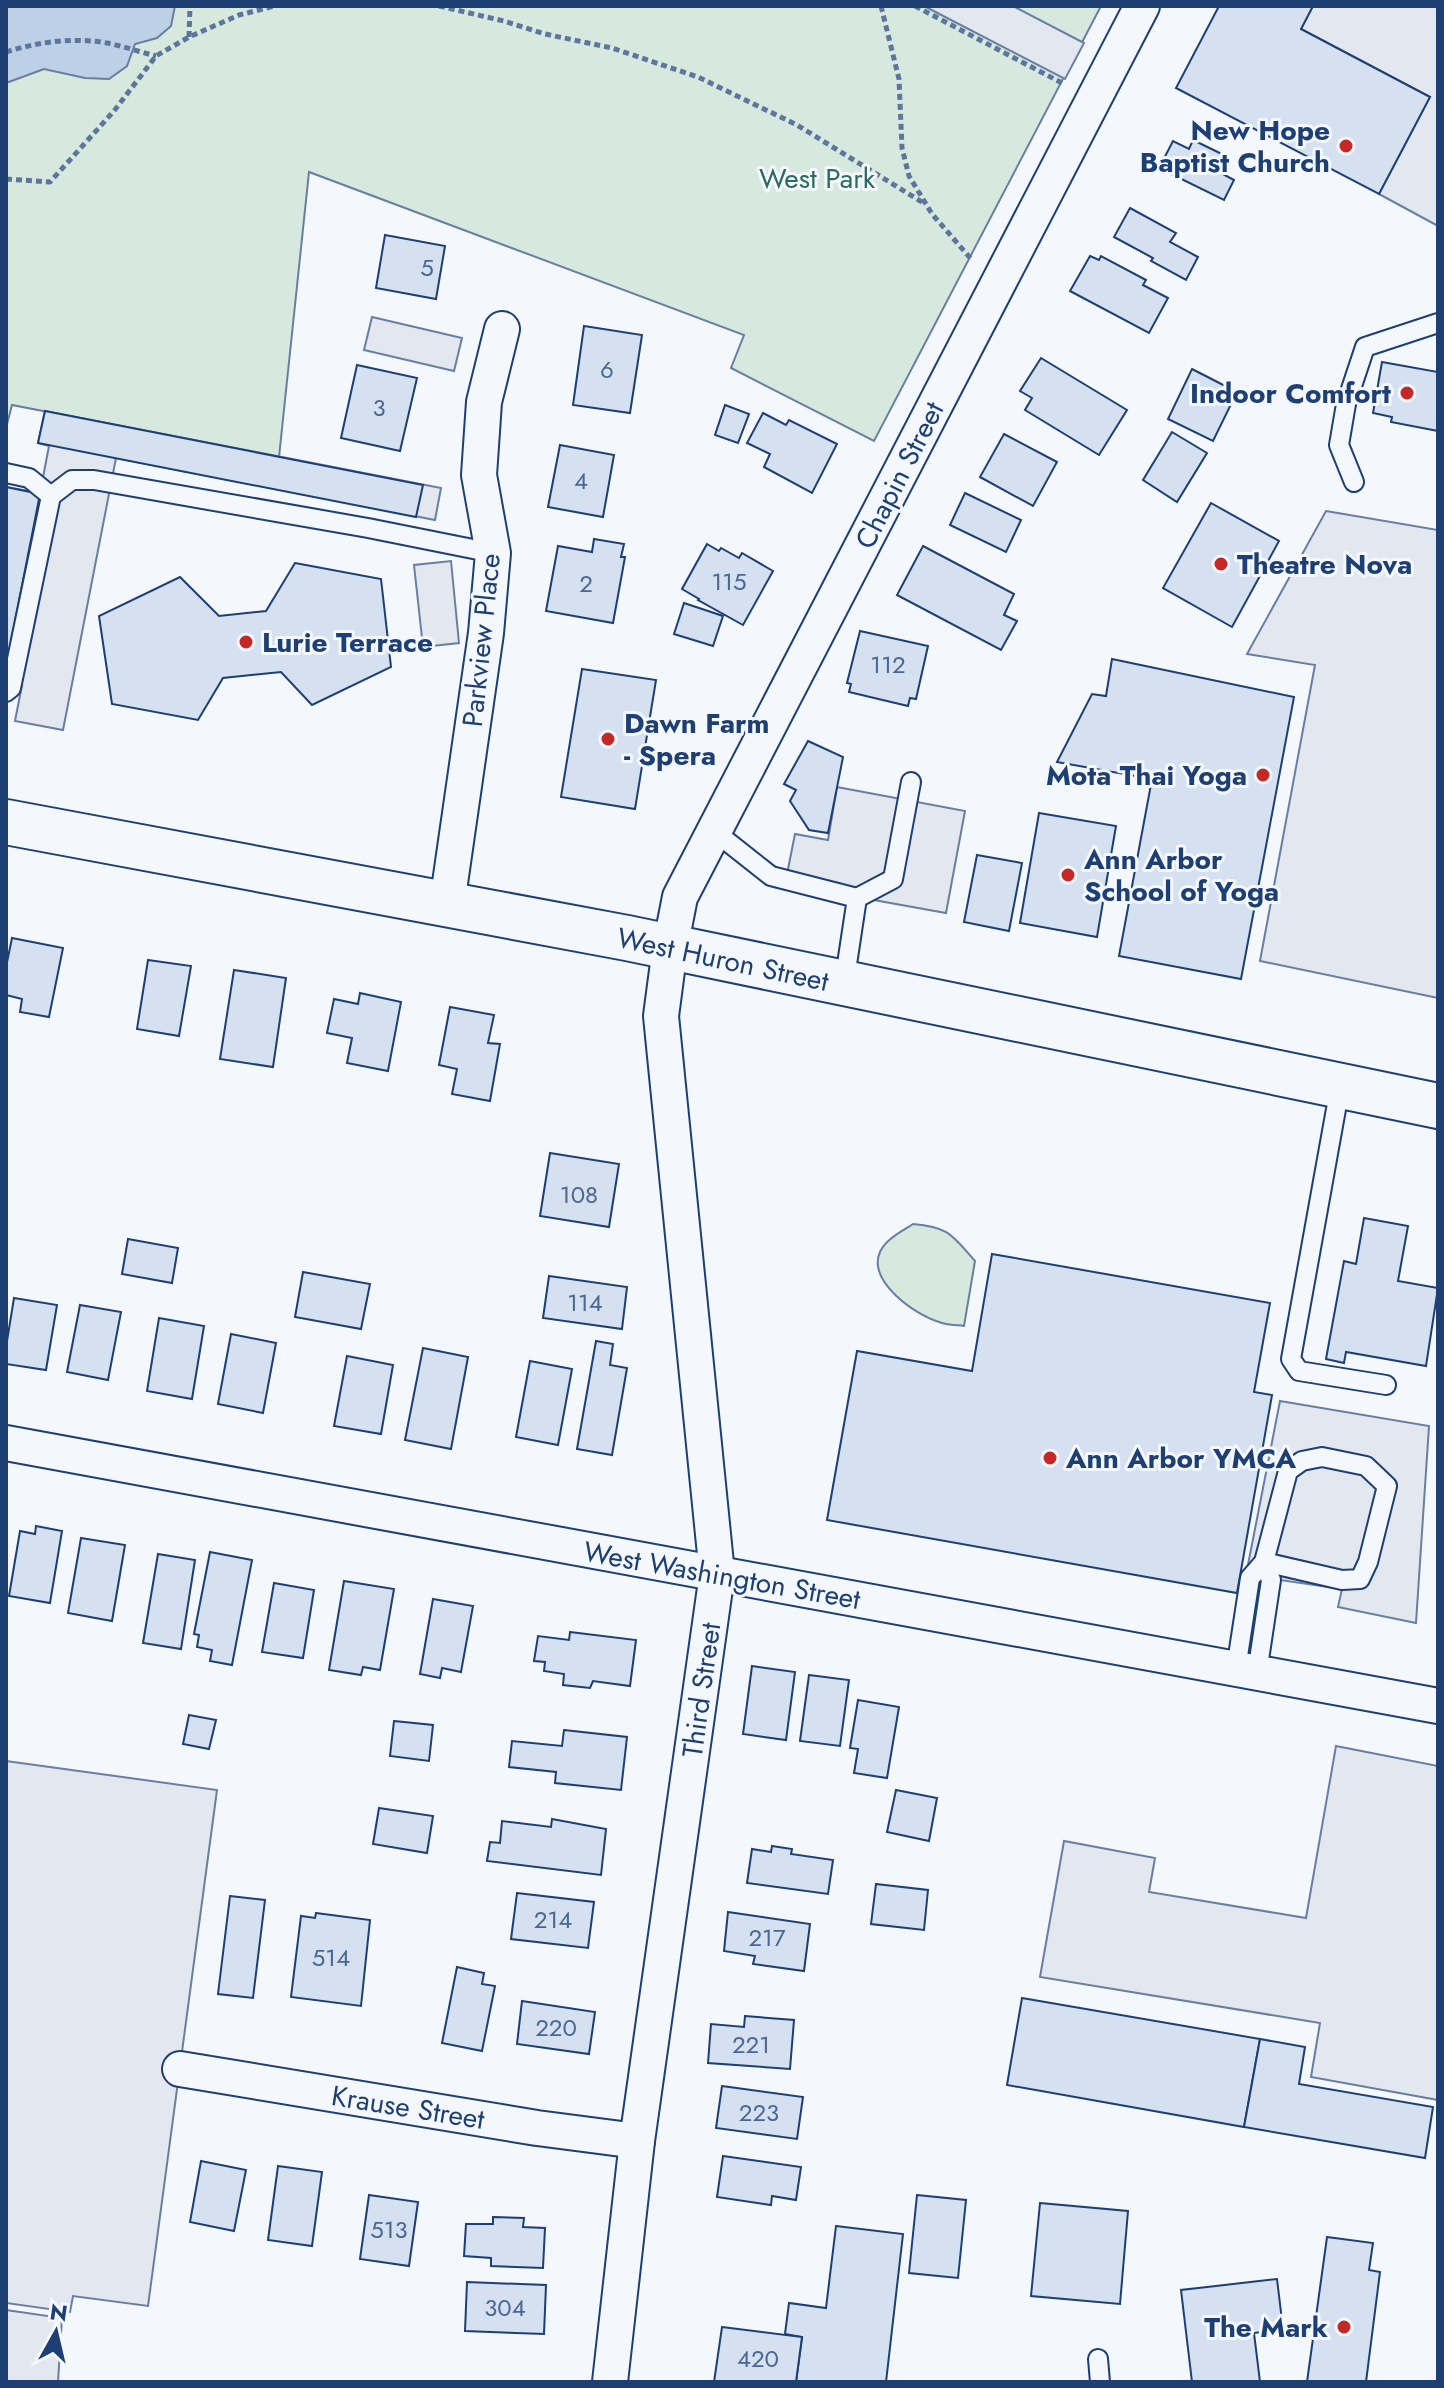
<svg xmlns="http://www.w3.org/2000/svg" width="1444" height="2388" viewBox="0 0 1444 2388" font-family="Jost,sans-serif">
  <rect width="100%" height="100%" fill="#f4f7fb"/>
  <g fill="#d7e8df" stroke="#687fa3" stroke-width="2">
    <path d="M6 6H1101L874 441 731 368 744 335 309 172 279 457 12 405 6 428Z"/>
    <path d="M913 1224C949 1227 952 1235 975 1261L964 1326C956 1325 946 1325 939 1322 915 1315 867 1281 880 1252 886 1239 901 1232 913 1224Z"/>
  </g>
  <g fill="#e3e8f0" stroke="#687fa3" stroke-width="2">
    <path d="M924 6H1013L1084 43 1065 79Z"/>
    <path d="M1313 6H1438V226L1379 194 1430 97 1301 29Z"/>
    <path d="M372 317 462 338 454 371 364 350Z"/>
    <path d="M45 411 441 488 435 520 116 458 63 730 15 721 22 685 6 682V487L40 493 49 446 38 443Z"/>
    <path d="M1326 511 1438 530V998L1260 961 1315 665 1247 654Z"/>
    <path d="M451 561 459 643 423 647 414 565Z"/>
    <path d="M837 787 965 811 946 913 785 884 795 834 828 840Z"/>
    <path d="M1280 1401 1429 1426 1416 1623 1338 1607 1342 1589 1246 1575Z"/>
    <path d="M1336 1746 1438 1766V2100L1311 2077 1320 2023 1040 1977 1064 1841 1155 1858 1149 1892 1306 1918Z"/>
    <path d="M6 1761 217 1790 148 2306 73 2296 70 2312 6 2303Z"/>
    <path d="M6 2310 62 2318 58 2382H6Z"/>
  </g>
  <path fill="#bed0e5" stroke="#687fa3" stroke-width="2" d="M6 6H175L171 26 157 38 135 44 127 66 109 79 85 78 44 69 6 83Z"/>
  <g fill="#d5e0f0" stroke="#1d3f73" stroke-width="2">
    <path d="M1219 6H1313L1301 29 1430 97 1379 194 1176 88Z"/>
    <path d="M1193 140 1226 156 1219 172 1234 180 1224 200 1159 168 1173 141 1189 149Z"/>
    <path d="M1130 208 1176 233 1170 242 1198 257 1186 280 1151 261 1153 258 1114 237Z"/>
    <path d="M385 235 445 246 436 299 376 288Z"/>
    <path d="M1090 256 1099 260 1101 256 1146 280 1143 285 1168 298 1149 333 1070 291Z"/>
    <path d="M584 326 642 335 630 413 573 405Z"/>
    <path d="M1041 358 1127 410 1099 455 1025 410 1032 398 1020 391Z"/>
    <path d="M1382 362 1438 372V431L1391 422 1392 417 1373 413Z"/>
    <path d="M357 365 417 378 400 451 341 438Z"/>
    <path d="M1192 369 1237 392 1213 441 1168 419Z"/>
    <path d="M725 405 749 414 738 443 715 435Z"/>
    <path d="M45 411 423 485 416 517 38 443Z"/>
    <path d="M763 413 786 425 789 420 837 444 812 493 764 467 770 454 747 443Z"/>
    <path d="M1172 432 1207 453 1177 502 1143 480Z"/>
    <path d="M1004 434 1057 462 1033 506 980 477Z"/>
    <path d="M560 445 614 455 603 517 548 507Z"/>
    <path d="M6 487 40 494 6 667Z"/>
    <path d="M965 493 1021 520 1006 552 950 525Z"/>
    <path d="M1211 503 1279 541 1232 627 1163 588Z"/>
    <path d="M594 539 624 544 621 557H625L613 623 546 611 558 546 592 552Z"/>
    <path d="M707 544 719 551 721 548 739 558 742 553 773 571 743 625 698 600 699 599 682 589Z"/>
    <path d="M923 546 1014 594 1004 615 1017 621 1001 650 897 595Z"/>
    <path d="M295 563 381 579 391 667 312 705 281 672 223 678 198 720 112 704 99 616 180 577 219 616 266 611Z"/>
    <path d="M684 603 723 616 713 646 674 634Z"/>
    <path d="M860 631 928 646 916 699 910 698 908 706 849 692 851 684 847 683Z"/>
    <path d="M1112 659 1294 697 1241 979 1119 956 1152 779 1057 762 1092 694 1106 696Z"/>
    <path d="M582 669 656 680 635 809 561 797Z"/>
    <path d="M808 741 843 757 828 833 809 830 790 801 796 790 784 784Z"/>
    <path d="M1039 813 1116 826 1097 937 1020 923Z"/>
    <path d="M977 855 1022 863 1009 931 964 922Z"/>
    <path d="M12 938 63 948 49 1017 20 1012 22 999 6 995V967Z"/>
    <path d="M148 960 191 966 179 1036 137 1029Z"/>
    <path d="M234 970 286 978 273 1067 220 1059Z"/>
    <path d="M360 993 401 1002 388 1071 347 1063 352 1038 327 1033 334 999 358 1004Z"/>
    <path d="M450 1007 494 1015 488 1043 500 1044 490 1101 452 1094 457 1069 439 1065Z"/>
    <path d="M550 1153 619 1164 609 1227 540 1216Z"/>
    <path d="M1364 1218 1408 1226 1398 1281 1438 1288 1426 1366 1346 1352 1344 1363 1326 1359 1344 1261 1356 1264Z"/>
    <path d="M128 1239 178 1248 172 1283 122 1274Z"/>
    <path d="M992 1254 1270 1303 1254 1392 1272 1395 1237 1593 827 1520 857 1351 972 1371Z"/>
    <path d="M303 1272 370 1284 361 1329 295 1317Z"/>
    <path d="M549 1276 627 1287 622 1329 543 1318Z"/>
    <path d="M14 1298 57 1305 46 1370 6 1364V1347Z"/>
    <path d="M80 1305 121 1312 108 1380 67 1372Z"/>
    <path d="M159 1318 204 1326 192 1399 147 1391Z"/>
    <path d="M231 1334 276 1343 263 1413 218 1404Z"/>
    <path d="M596 1341 613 1344 610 1365 627 1368 612 1455 577 1449Z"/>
    <path d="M423 1348 468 1357 451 1449 405 1440Z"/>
    <path d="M347 1356 393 1365 381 1434 334 1426Z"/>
    <path d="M530 1361 572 1369 558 1445 516 1437Z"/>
    <path d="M36 1526 62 1531 50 1603 9 1596 20 1531 35 1534Z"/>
    <path d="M81 1538 125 1545 112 1621 68 1613Z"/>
    <path d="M210 1552 252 1560 232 1665 210 1661 212 1650 197 1647 199 1635 194 1634Z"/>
    <path d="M158 1554 195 1560 181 1649 143 1643Z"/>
    <path d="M344 1581 394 1589 380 1670 363 1667 361 1675 329 1670Z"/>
    <path d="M274 1583 314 1590 303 1658 262 1652Z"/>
    <path d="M433 1599 473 1606 461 1672 442 1668 440 1678 420 1674Z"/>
    <path d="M570 1632 636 1640 630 1686 593 1681 590 1688 563 1685 564 1674 544 1671 545 1662 534 1661 538 1636 569 1640Z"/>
    <path d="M752 1666 795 1672 786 1740 743 1734Z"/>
    <path d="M809 1675 849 1680 840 1746 800 1741Z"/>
    <path d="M858 1700 899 1707 887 1778 854 1773 858 1749 850 1748Z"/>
    <path d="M189 1715 216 1720 209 1749 183 1744Z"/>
    <path d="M394 1721 433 1725 429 1761 390 1756Z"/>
    <path d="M564 1730 627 1737 621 1790 555 1783 556 1772 509 1767 512 1741 562 1746Z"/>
    <path d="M896 1790 937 1798 929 1841 887 1832Z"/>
    <path d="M379 1808 433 1816 427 1853 373 1844Z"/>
    <path d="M552 1819 606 1829 601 1875 487 1861 490 1842 500 1843 502 1821 551 1827Z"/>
    <path d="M772 1846 792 1849 791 1854 833 1860 828 1894 747 1883 752 1849 771 1852Z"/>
    <path d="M876 1884 928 1890 924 1930 871 1924Z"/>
    <path d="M517 1893 594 1902 588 1948 511 1939Z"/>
    <path d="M230 1896 265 1900 253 1998 218 1994Z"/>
    <path d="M728 1912 810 1924 804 1971 753 1964 755 1956 724 1951Z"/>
    <path d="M316 1913 370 1920 361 2006 291 1997 301 1916 315 1918Z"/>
    <path d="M457 1967 484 1973 482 1984 495 1986 482 2051 442 2043Z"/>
    <path d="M1022 1998 1260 2039 1244 2127 1007 2085Z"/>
    <path d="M522 2001 595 2012 589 2054 517 2044Z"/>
    <path d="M745 2016 794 2020 790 2069 708 2063 711 2024 744 2027Z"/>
    <path d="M1260 2039 1305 2047 1299 2084 1433 2107 1425 2158 1244 2127Z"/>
    <path d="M722 2086 803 2097 797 2139 716 2128Z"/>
    <path d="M723 2156 801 2167 796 2200 772 2196 771 2205 717 2197Z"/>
    <path d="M201 2161 246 2170 234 2231 190 2222Z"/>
    <path d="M278 2166 322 2172 312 2246 268 2240Z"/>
    <path d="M369 2195 418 2202 409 2266 360 2259Z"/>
    <path d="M917 2195 966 2200 958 2278 909 2273Z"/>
    <path d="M1040 2203 1128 2211 1120 2304 1031 2296Z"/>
    <path d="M493 2217 524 2218 523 2227 545 2228 543 2268 491 2266V2258L464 2256 466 2224H493Z"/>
    <path d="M836 2226 903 2234 886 2382H796L802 2337 785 2334 789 2303 826 2308Z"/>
    <path d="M1327 2237 1373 2243 1369 2270 1380 2272 1366 2382H1307Z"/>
    <path d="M1277 2279 1283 2329 1254 2333 1260 2382H1192L1181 2290Z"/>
    <path d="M467 2282 546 2285 544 2334 465 2331Z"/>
    <path d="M722 2327 802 2337 796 2382H714Z"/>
  </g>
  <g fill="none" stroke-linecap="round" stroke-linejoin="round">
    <g stroke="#1d3f73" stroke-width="22">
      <g id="service">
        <path d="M6 473 29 478 51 496"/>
        <path d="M1354 482 1339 445 1346 404 1365 347 1438 323"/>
        <path d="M6 692 11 688 51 496 72 480H94L368 528 493 553"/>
        <path d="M714 831 771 876 857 898"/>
        <path d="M844 984 857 898 893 879 911 782"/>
        <path d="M1340 1087 1291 1359 1299 1371 1386 1385"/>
        <path d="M1322 1457 1366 1466 1387 1486 1368 1562 1360 1579 1342 1580 1264 1562 1288 1471 1302 1461Z"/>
        <path d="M1236 1669 1250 1578 1264 1562 1271 1580 1257 1673"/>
        <path d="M1098 2359 1100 2382"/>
      </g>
    </g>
    <g stroke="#1d3f73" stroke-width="38">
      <g id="minor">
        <path d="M447 904 486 633 493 553 479 475 484 402 502 329"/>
        <path d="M6 1443 1438 1706"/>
        <path d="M180 2069 537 2128 637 2141"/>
        <path d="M610 2382 637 2141 717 1574 661 1016 670 948 680 897 1142 6"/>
      </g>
    </g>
    <g stroke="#1d3f73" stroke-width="48">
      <path id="primary" d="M6 822 627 938 1438 1106"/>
    </g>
    <g stroke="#5e769c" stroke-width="5" stroke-dasharray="6 4" stroke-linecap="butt">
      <path d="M439 6 504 21 545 34 612 48 698 77 797 125 925 204"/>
      <path d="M881 6 899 79 902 148 909 176 932 214 972 260"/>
      <path d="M915 6 1062 83"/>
      <path d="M189 37 190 6"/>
      <path d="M6 52C38 42 73 37 107 43 123 46 140 52 156 56"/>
      <path d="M6 179 50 182 114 111 156 56 189 37 239 15 275 6"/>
    </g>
    <use href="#service" stroke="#f4f7fb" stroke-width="18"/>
    <use href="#minor" stroke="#f4f7fb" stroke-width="34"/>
    <use href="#primary" stroke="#f4f7fb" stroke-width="44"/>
  </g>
  <g fill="#c62828" stroke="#f4f7fb" stroke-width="3">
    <circle cx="1346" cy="146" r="8"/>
    <circle cx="1407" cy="393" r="8"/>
    <circle cx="1221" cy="564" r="8"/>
    <circle cx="246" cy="642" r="8"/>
    <circle cx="608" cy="739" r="8"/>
    <circle cx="1263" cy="775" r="8"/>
    <circle cx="1068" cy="875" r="8"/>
    <circle cx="1050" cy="1458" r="8"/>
    <circle cx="1344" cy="2327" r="8"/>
  </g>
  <g text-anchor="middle" stroke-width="6" stroke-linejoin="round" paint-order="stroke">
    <g font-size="24" fill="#4b6792">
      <text x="427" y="276">5</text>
      <text x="607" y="378">6</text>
      <text x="379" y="416">3</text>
      <text x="581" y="489">4</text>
      <text x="729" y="590">115</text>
      <text x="586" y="592">2</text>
      <text x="888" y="673">112</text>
      <text x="579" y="1203">108</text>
      <text x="585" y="1311">114</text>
      <text x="553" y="1928">214</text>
      <text x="767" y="1946">217</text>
      <text x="331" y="1966">514</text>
      <text x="556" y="2036">220</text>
      <text x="751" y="2053">221</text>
      <text x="759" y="2121">223</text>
      <text x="389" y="2238">513</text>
      <text x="505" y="2316">304</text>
      <text x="758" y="2367">420</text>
    </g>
    <g font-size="28" font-weight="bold" fill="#1d3f73" stroke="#f4f7fb" text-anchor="start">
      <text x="1330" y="140" text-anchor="end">New Hope<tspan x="1330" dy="32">Baptist Church</tspan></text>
      <text x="1391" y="403" text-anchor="end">Indoor Comfort</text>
      <text x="1237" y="574">Theatre Nova</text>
      <text x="262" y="652">Lurie Terrace</text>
      <text x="624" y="733">Dawn Farm<tspan x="624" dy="32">- Spera</tspan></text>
      <text x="1247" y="785" text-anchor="end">Mota Thai Yoga</text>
      <text x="1084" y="869">Ann Arbor<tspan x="1084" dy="32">School of Yoga</tspan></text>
      <text x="1066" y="1468">Ann Arbor YMCA</text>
      <text x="1328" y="2337" text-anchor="end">The Mark</text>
    </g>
    <g font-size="28" fill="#2c6c60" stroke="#f4f7fb">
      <text x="817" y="188">West Park</text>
    </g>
    <g font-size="28" fill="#1d3f73" stroke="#f4f7fb">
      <text transform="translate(899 475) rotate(-63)" y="10">Chapin Street</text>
      <text transform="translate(481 640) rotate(-84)" y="10">Parkview Place</text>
      <text transform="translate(723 959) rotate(12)" y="10">West Huron Street</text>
      <text transform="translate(722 1575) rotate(10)" y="10">West Washington Street</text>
      <text transform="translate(701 1690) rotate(-82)" y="10">Third Street</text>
      <text transform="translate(408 2107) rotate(9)" y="10">Krause Street</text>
    </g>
  </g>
  <rect width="1444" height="2388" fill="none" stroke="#1d3f73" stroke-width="16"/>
  <g transform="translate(56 2332) rotate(8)" stroke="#f4f7fb" stroke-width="6" paint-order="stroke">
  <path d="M0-6L14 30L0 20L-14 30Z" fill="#1d3f73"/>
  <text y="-12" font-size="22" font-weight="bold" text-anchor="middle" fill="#1d3f73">N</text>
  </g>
</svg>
